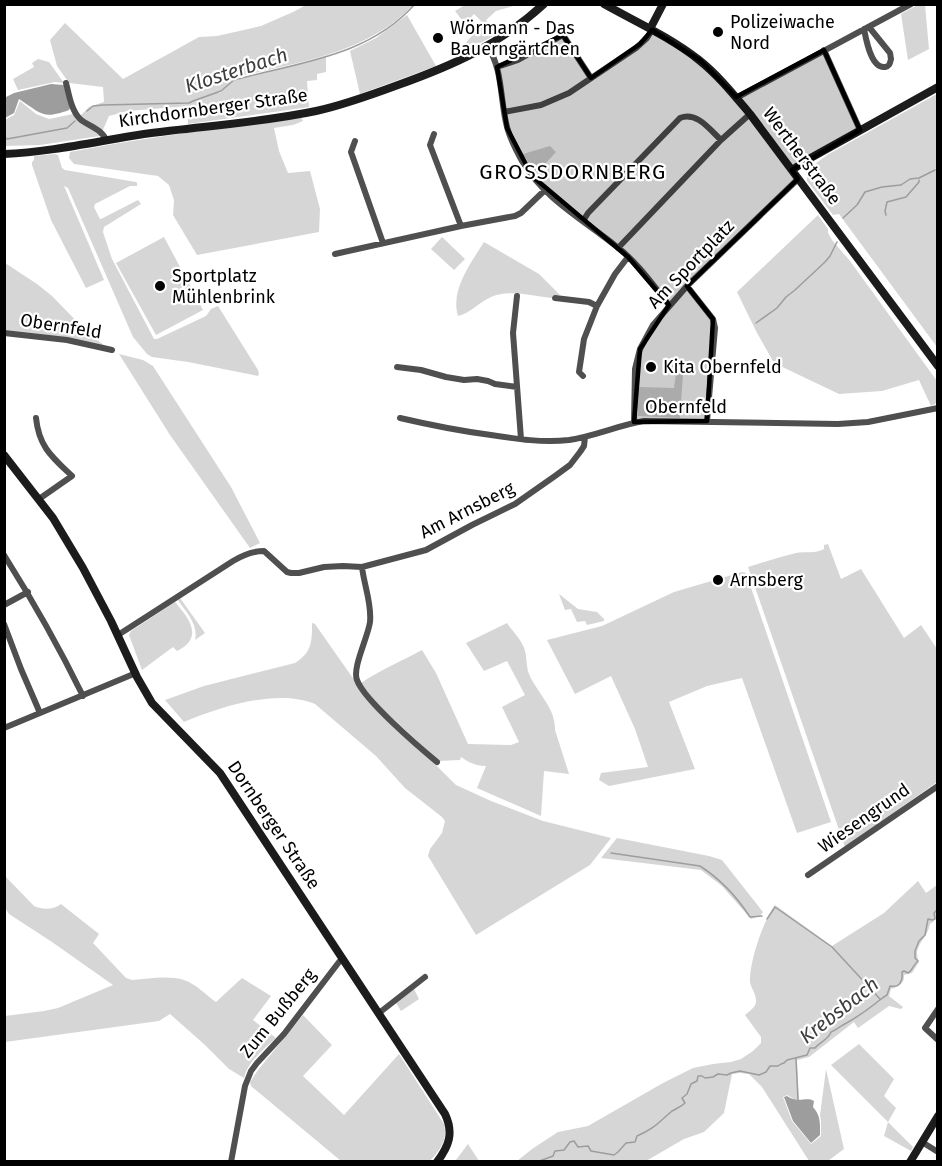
<svg xmlns="http://www.w3.org/2000/svg" width="942" height="1166" viewBox="0 0 942 1166" font-family="'Fira Sans',sans-serif">
  <style>
    .green { fill: #d6d6d6 }
    .water { fill: #9d9d9d }
    .lines { fill: none; stroke-linecap: round; stroke-linejoin: round }
    .stream { stroke: #9d9d9d; stroke-width: 1.5 }
    .street { stroke: #4f4f4f; stroke-width: 6 }
    .secondary { stroke: #1c1c1c; stroke-width: 8 }
    .marked { fill: #000; fill-opacity: 0.2; stroke: #000; stroke-width: 4.5; stroke-linejoin: round }
    .poi-dot { fill: #000; stroke: #fff; stroke-width: 2 }
    .labels { text-anchor: middle; stroke-width: 4.5; stroke-linejoin: round; paint-order: stroke }
    .poi-label { font-size: 18px; fill: #000; stroke: #fff; text-anchor: start }
    .street-label { font-size: 18px; fill: #000; stroke: #fff }
    .water-label { font-size: 20px; font-style: italic; fill: #3e3e3e; stroke: #fff }
    .quarter-label { font-size: 21px; letter-spacing: 1.5px; fill: #000; stroke: #fff }
  </style>
  <rect width="100%" height="100%" fill="#fff"/>
  <!-- green -->
  <path class="green" d="M919 4 925 5 929 49 908 60 901 14Z
    M306 5H413C368 53 299 62 238 77V78C229 81 225 90 217 93H220L233 81 326 57V72L317 74V80L307 81 309 107 188 124V106L128 111 109 116 102 132 80 116 89 107 104 102 103 87 69 83 57 66 50 40 65 23 123 79 199 37 217 36 261 26 293 12Z
    M465 5V4L517 5 496 11 486 20 495 35 468 50 464 45 483 23 474 14 465 24 455 11Z
    M407 15 436 66 360 94 350 51 376 38Z
    M38 59 49 62 64 83 55 82 18 90 13 79 34 67 32 63Z
    M937 94V347L850 229 839 214 833 215 807 181C806 168 817 163 827 155Z
    M20 101 36 114 49 119 73 114 100 134V136L40 145 5 146V120L14 115Z
    M301 117 303 121 293 125 274 128 279 151 288 173 310 171 320 209 319 232 197 255 173 215 174 200 169 185 158 176 74 164 69 158 70 152C147 137 224 128 301 117Z
    M550 146 556 152 536 174 523 154Z
    M55 154 58 155 62 168 65 170 136 182 137 183V186H130L95 204 94 207 100 219H101L138 200 141 204 104 227 103 232 112 259 154 339H157L206 316 211 309 218 306 258 370 259 374 258 376 188 362 152 357 147 354 133 337 68 188 64 186 104 280 86 288 51 220 32 165V162L34 160V156Z
    M818 215 828 229V233L832 240 850 261 937 381V403L931 406 919 380 882 391 839 394 774 363 756 331 737 292Z
    M164 237 203 310 156 335 116 263Z
    M442 237 465 259 454 270 431 249Z
    M484 242 539 274 560 295H553L552 298C533 296 509 289 491 297 479 302 471 313 458 316 450 290 471 263 484 242Z
    M5 263 37 284 52 296 88 333 105 346 5 331Z
    M119 354 143 360 153 366 231 487 260 543 250 548 170 435Z
    M678 358 684 359 680 418 638 416V387L674 388Z
    M828 544 841 579 861 569 904 638 921 625 937 649V782L845 847 748 567C764 562 780 557 796 553 806 551 815 554 824 549V545Z
    M742 572 746 573 831 822 797 833 742 678 707 686 669 702 695 769 609 786 599 780 601 773 648 767 635 729 611 676 575 694 547 640 602 626 674 592Z
    M559 594 578 609 597 612 604 619V621L587 625 585 621 577 622 571 609 565 610Z
    M180 598 205 633 195 640C199 625 186 612 178 600Z
    M175 602C183 612 199 628 189 642 186 646 181 649 177 651L173 647 142 670 129 635 131 631Z
    M312 623 315 624 364 694 456 785 491 801 543 821 611 838 590 865 476 935 428 856 430 849 442 833 445 821 442 817 405 788 376 756 315 704C277 688 220 707 184 722L165 700 204 686 295 663C312 652 312 642 312 623Z
    M507 623C512 631 523 641 525 651 527 658 526 666 529 674 537 693 556 708 555 730L569 774 544 771 541 816 477 788 486 766C476 766 470 763 461 757L460 760 439 761 379 706 361 683C380 670 402 661 422 650L436 673 468 744 511 745 519 742 502 707 525 695 507 661 484 671 466 643Z
    M617 838 709 856 722 860 763 912 760 916 751 919 722 886 701 870 601 858Z
    M5 876 34 906C43 910 53 910 61 904L99 934 93 943 126 978 132 980C148 979 168 975 184 980 196 984 206 995 216 1002L242 978 271 996 253 1020 276 1038C264 1049 248 1061 244 1078L229 1069 205 1045 170 1014 159 1021 5 1042V1016L44 1011 58 1008 113 985 52 942 9 914 5 908Z
    M918 881 926 893 937 885V916L933 922 930 924C928 936 918 943 917 952 917 956 918 959 919 962L912 973 904 975C905 983 898 987 891 989L889 996 903 1007 901 1009 889 1006 858 1028 854 1022 809 1057 797 1060 799 1100 794 1099 787 1095 783 1097 792 1121 811 1144 821 1136V1121L820 1115 826 1069 844 1149 828 1161H809L762 1087 749 1074 740 1073 732 1074 724 1113 704 1132 684 1139 646 1161H517L532 1149 558 1132 588 1126 663 1083 693 1068 713 1064 731 1062 741 1059 753 1051 761 1043V1037L745 1015C749 1011 757 1007 756 1000 756 994 751 988 750 982 749 963 763 921 775 905L832 946 884 913Z
    M414 989 419 999 401 1011 396 1003Z
    M303 1015 332 1045 303 1076 344 1115 399 1054 444 1124C448 1140 440 1150 430 1161H341L251 1086 250 1082 258 1070Z
    M859 1044 894 1079 884 1096 896 1108 888 1122 913 1147 911 1151 884 1136 888 1122 831 1065Z
    M468 1144 479 1161H457L456 1160Z"/>
  <!-- water -->
  <path class="water" d="M51 84 64 85 70 108 69 110C42 120 41 113 19 99L14 113 5 118 4 98 14 93Z
    M787 1096C799 1104 806 1096 814 1101L813 1107C821 1116 820 1124 820 1135L811 1143 793 1121 784 1097Z"/>
  <g class="lines">
    <!-- stream -->
    <path class="stream" d="M87 111 93 106 103 105 189 103 193 101 221 91 234 80 238 79C301 62 369 56 415 4
      M4 136 7 139 67 128 75 121
      M886 215 885 211 887 202 906 197 919 182V180
      M843 218 857 205 865 192 882 187 901 185 910 179 919 178 935 170
      M756 323 777 308 786 297 795 290 825 262 830 256 837 242
      M611 853 700 866C720 879 737 897 750 917L762 916
      M767 919 775 907 832 947 880 999
      M796 1059 798 1100
      M537 1162 553 1156 555 1151 564 1150 570 1142 574 1141 578 1147 588 1146 591 1151 614 1155 618 1152 626 1143 635 1142 637 1136C654 1129 659 1122 672 1111 677 1108 681 1107 685 1103L682 1098 687 1094 691 1084 697 1081 698 1076H702L705 1078 713 1077 718 1074 727 1075 731 1073 740 1071 759 1075 766 1072 770 1066H778L781 1064 784 1063 787 1060 807 1055 810 1048H815C820 1042 828 1040 831 1032 836 1030 839 1027 843 1025 854 1019 866 1011 876 1003 880 1000 883 997 887 995L890 986C900 988 903 981 902 972L904 971 908 973C912 971 914 964 918 961L915 958V951L919 941 925 935 928 919 932 920 935 919 934 913 938 909"/>
    <!-- street -->
    <path class="street" d="M864 29C866 39 871 69 885 67 890 66 890 63 891 59L890 53 869 27
      M488 47C503 70 500 101 507 127 510 139 516 150 522 161 544 199 584 220 617 247 638 263 653 285 669 305
      M824 50 860 130
      M497 67 518 60 563 35 591 78
      M66 83C69 94 71 110 80 119 88 126 102 129 106 140
      M736 98 911 4
      M504 112 541 105 569 93 636 48 647 38 652 30
      M434 134 430 145 461 226
      M355 141 351 152 383 243
      M583 221 588 213 680 118C697 111 710 130 721 140
      M618 248 721 140 750 114
      M335 254 461 226 515 216 521 213 545 190
      M687 286 713 319 715 328 707 421
      M517 296 513 333 521 439
      M555 298 589 302 597 306 615 274 628 257
      M4 333 67 340 112 350
      M397 367 421 370 446 377 464 380 477 379 488 381 495 384 517 387
      M583 376 579 372 584 339 597 306
      M36 418C39 447 52 457 72 476L39 499
      M400 418C430 425 460 431 491 435 517 439 543 443 569 440 595 436 619 425 644 421L838 424 868 422 938 408
      M634 422 635 369 640 349 653 325 687 286 798 179
      M4 555C33 601 59 647 83 696
      M362 567C364 585 372 604 370 622 368 637 352 668 357 680 364 700 419 747 437 762
      M4 605 28 592
      M4 624 21 669 40 713
      M118 635 233 561C243 555 252 551 264 551L287 572 291 573H299L324 567 343 566 362 567 426 550 472 525 515 504 555 476 570 465 580 452 584 446 585 437
      M4 728 136 673
      M808 875 938 786
      M938 1009 925 1028 938 1040
      M379 1013 425 977
      M922 1142 938 1152
      M231 1162 245 1086 251 1071 257 1063 284 1034 339 962 343 959"/>
    <!-- secondary -->
    <path class="secondary" d="M604 4C636 22 670 37 699 60 719 76 734 95 750 114L938 366
      M650 29 663 4
      M4 154C52 152 98 141 144 134 201 126 259 123 316 111 344 105 371 95 398 85 454 65 499 45 544 4
      M792 170 807 160 938 87
      M4 455 53 518 83 568 111 621 137 677 152 703 220 773 445 1114C454 1133 449 1146 437 1162
      M910 1162 938 1116"/>
  </g>
  <!-- marked area -->
  <path class="marked" d="M652 30 701 61 736 97 824 50 860 130 792 170 798 179 687 286 713 319 707 421 634 422 640 349 669 305 628 257 532 176 507 128 497 67 563 35 591 78 640 44Z"/>
  <!-- markers -->
  <g class="poi-dot">
    <circle cx="718" cy="32" r="6"/>
    <circle cx="438" cy="38" r="6"/>
    <circle cx="160" cy="286" r="6"/>
    <circle cx="651" cy="367" r="6"/>
    <circle cx="718" cy="580" r="6"/>
  </g>
  <g class="labels">
    <!-- poi labels -->
    <g class="poi-label">
      <text x="730" y="28">Polizeiwache<tspan x="730" dy="21">Nord</tspan></text>
      <text x="450" y="34">Wörmann - Das<tspan x="450" dy="21">Bauerngärtchen</tspan></text>
      <text x="172" y="282">Sportplatz<tspan x="172" dy="21">Mühlenbrink</tspan></text>
      <text x="663" y="373">Kita Obernfeld</text>
      <text x="730" y="586">Arnsberg</text>
    </g>
    <!-- street labels -->
    <g class="street-label">
      <text transform="translate(213 108) rotate(-8)" y="6">Kirchdornberger Straße</text>
      <text transform="translate(802 156) rotate(53)" y="6">Wertherstraße</text>
      <text transform="translate(691 264) rotate(-46)" y="6">Am Sportplatz</text>
      <text transform="translate(61 326) rotate(9)" y="6">Obernfeld</text>
      <text x="686" y="413">Obernfeld</text>
      <text transform="translate(467 510) rotate(-27)" y="6">Am Arnsberg</text>
      <text transform="translate(864 818) rotate(-35)" y="6">Wiesengrund</text>
      <text transform="translate(274 825) rotate(56)" y="6">Dornberger Straße</text>
      <text transform="translate(278 1013) rotate(-51)" y="6">Zum Bußberg</text>
    </g>
    <!-- water labels -->
    <g class="water-label">
      <text transform="translate(236 70) rotate(-18)" y="7">Klosterbach</text>
      <text transform="translate(839 1010) rotate(-38)" y="7">Krebsbach</text>
    </g>
    <!-- quarter labels -->
    <g class="quarter-label">
      <text x="573" y="179">GROSSDORNBERG</text>
    </g>
  </g>
  <!-- border -->
  <rect width="942" height="1166" fill="none" stroke="#000000" stroke-width="12"/>
</svg>
